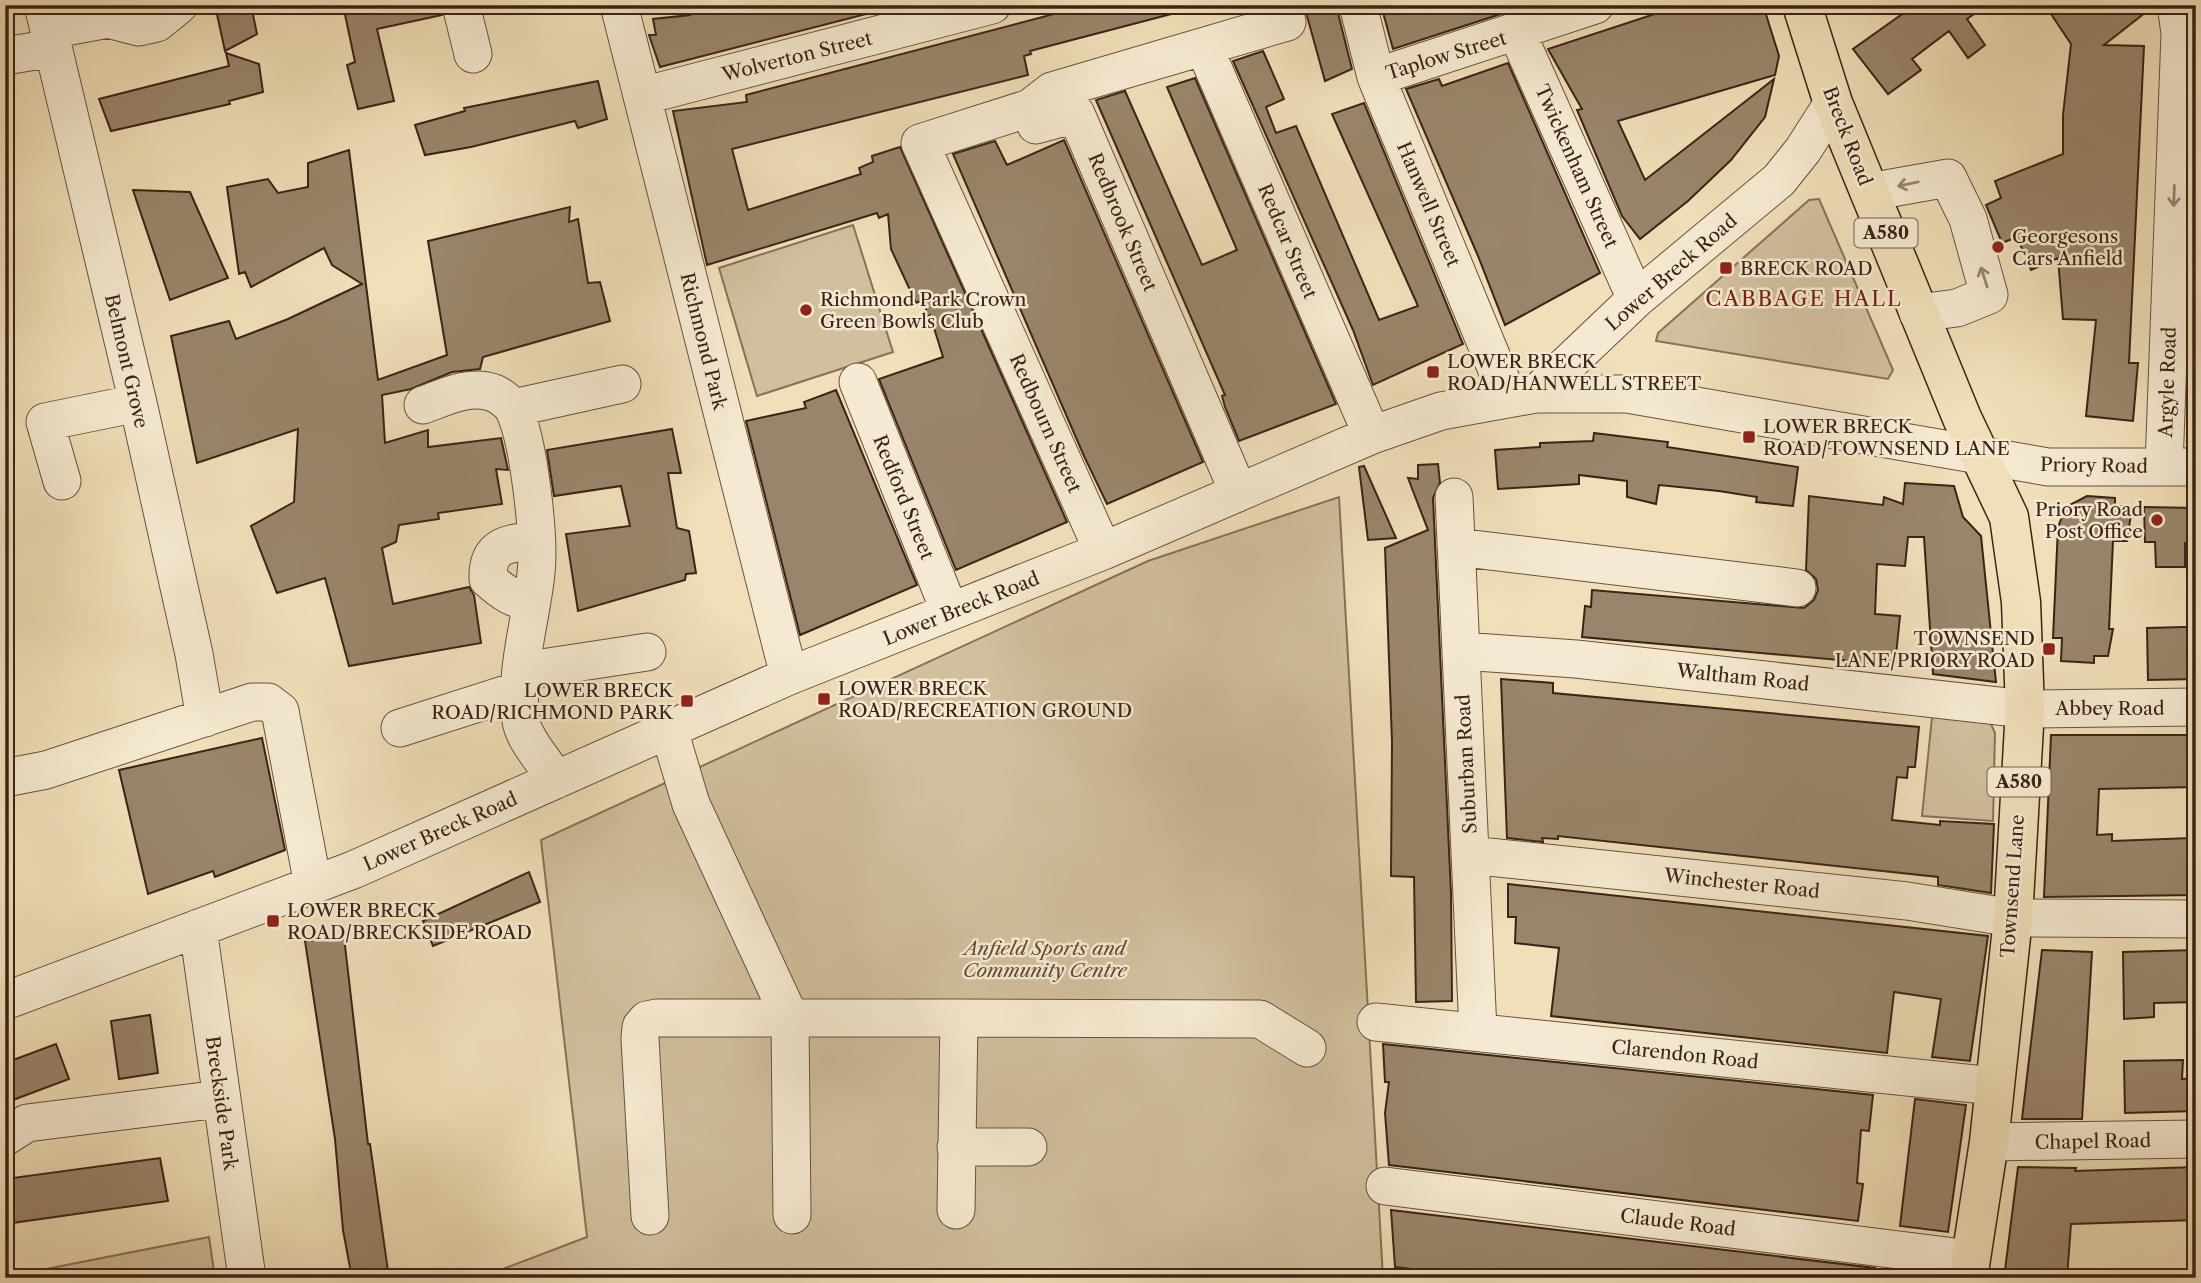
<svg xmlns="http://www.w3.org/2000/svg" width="2201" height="1283" viewBox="0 0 2201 1283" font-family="'Libre Caslon Text',serif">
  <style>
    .green { fill: #d1bf9d; stroke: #86715a; stroke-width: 2 }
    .building { fill: #99856b; stroke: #3a2318; stroke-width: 2 }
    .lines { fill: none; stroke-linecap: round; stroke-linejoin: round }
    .minor-casing { stroke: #685240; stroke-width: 39 }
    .major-casing { stroke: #3a2318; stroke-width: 41 }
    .minor { stroke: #f5ead1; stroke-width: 37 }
    .major { stroke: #f0dfb8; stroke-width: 38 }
    .oneway { stroke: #988674 }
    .poi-dot { fill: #8f2418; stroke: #f5ead1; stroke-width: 2.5 }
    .labels { text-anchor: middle; stroke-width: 5; stroke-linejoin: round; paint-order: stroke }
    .shield { fill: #f5ead1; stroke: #725f50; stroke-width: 2 }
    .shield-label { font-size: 18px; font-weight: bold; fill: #3a2318 }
    .street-label { font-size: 19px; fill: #3a2318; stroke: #f5ead1 }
    .poi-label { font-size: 19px; fill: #3a2318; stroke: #f5ead1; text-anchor: start }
    .park-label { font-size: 19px; font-style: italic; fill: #604a39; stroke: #f5ead1 }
    .neighbourhood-label { font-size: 21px; letter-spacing: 2px; fill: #7a1f14; stroke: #f5ead1 }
  </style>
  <rect width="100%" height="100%" fill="#f0dfb8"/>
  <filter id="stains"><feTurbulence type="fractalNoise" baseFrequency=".00286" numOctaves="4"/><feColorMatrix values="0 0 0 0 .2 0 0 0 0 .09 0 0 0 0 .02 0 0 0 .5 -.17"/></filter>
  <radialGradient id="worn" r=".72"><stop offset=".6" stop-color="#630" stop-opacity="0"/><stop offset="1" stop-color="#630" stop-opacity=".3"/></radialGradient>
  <!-- green -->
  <path class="green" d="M1819 199 1893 370 1888 379 1656 341 1658 333 1809 200Z
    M853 225 893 352 757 396 719 268Z
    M1339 497 1383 1278H479L587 1237 541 840 1148 561Z
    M1932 717 1990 722 1995 733 1993 821 1922 816Z
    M209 1237 215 1278H5V1277Z"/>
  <!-- building -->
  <path class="building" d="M215 5H251L257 34 225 51Z
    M343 5H441L442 15 377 29 394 101 358 109 347 65 355 62Z
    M704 5H869L870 13 660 67 649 35H656L653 19 690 15 689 9Z
    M1088 5H1178L1179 12 1030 51 1031 54 1024 56 1028 75 732 149 748 210 861 174 859 168 873 162 872 156 900 147 1067 522 956 570 879 379 943 357 930 315 927 317 925 299 916 303 891 249 888 214 879 218 877 213 707 265 673 111 747 102 746 95Z
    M1304 5H1336L1352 69 1325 81Z
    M1381 5H1509L1510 11 1393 49Z
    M1682 5H1763L1779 56 1775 75 1618 121 1645 180 1774 79 1765 117 1731 160 1688 201 1640 239 1622 216 1577 110 1582 109 1548 49Z
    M1915 5H1987L1967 19 1985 45 1968 58 1949 31 1912 59 1921 70 1888 94 1853 49Z
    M2045 5H2155L2104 45 2144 46 2129 363H2138L2133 421 2086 416 2096 320 2063 319 2058 258 2031 270 2017 237 2002 243 1986 205 2001 198 1995 181 2063 154V115L2071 44Z
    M1263 51 1284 99 1266 107 1276 133 1296 126 1379 320 1418 306 1332 114 1364 103 1463 344 1373 385 1353 330 1233 61Z
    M226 53 259 64 263 92 229 101 230 104 111 131 99 99 229 66Z
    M1508 63 1600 273 1505 325 1478 256 1406 89 1439 79 1442 86Z
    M1195 78 1336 404 1239 441 1225 407 1222 396 1225 395 1096 100 1125 91 1202 265 1237 250 1167 87Z
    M598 81 607 119 578 128 575 121 471 147 425 155 415 125 465 111 464 108Z
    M1064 140 1203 462 1107 504 1084 456 953 154 995 141 1007 165Z
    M349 150 378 380 447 355 428 241 570 207 569 222 578 219 588 283 600 282 610 321 483 357 480 369 452 372 411 389 382 395 385 443 428 430V447L501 438 508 470 496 469 502 504 438 513 439 519 399 525 396 542 382 548 393 604 469 587 474 595 481 643 349 666 325 578 277 593 251 526 294 502 298 429 197 463 171 336 229 321 236 339 288 319 362 284 332 265 324 248 251 287 245 272 239 274 227 187 268 179 278 193 308 187V163Z
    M133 190 190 192 228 278 170 300Z
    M836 390 917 585 800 635 746 421 806 408 804 402Z
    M672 429 681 473H668L677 528 689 531 696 573 686 574 685 580 578 611 566 534 630 526 621 486 554 496 547 450Z
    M1594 433 1668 442 1667 447 1798 467 1793 506 1756 502 1757 497 1719 491 1659 485 1656 504 1627 497V481L1579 475V484L1498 489 1495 450 1540 447V443L1593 441Z
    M1438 464 1440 483 1433 498 1451 894 1452 1001 1416 1002 1414 877 1391 876 1392 742 1385 548 1428 530 1408 478 1418 479V465Z
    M1364 466 1396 538 1368 540 1359 467Z
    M1905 483 1954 486 1963 517 1981 536 1996 682 1933 674 1924 537H1908L1905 566 1877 564 1875 614 1900 616 1895 665 1582 637 1585 606 1591 607 1592 590 1804 608 1814 600 1818 590 1816 579 1806 570 1809 496 1883 505 1884 497 1903 504Z
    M2087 496 2115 498V506L2132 507 2127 541H2113L2109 629H2113L2108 656H2094V663L2061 661 2062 638H2053L2058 527 2066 507Z
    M2144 507 2196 508V543H2185V567H2156L2155 542H2145Z
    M2184 627H2196V679L2148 680 2147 628Z
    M1501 679 1553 683V693L1919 727 1915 767H1908L1907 778 1897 777 1892 820 1940 825V821L1994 824 1991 893 1938 885V877L1558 836V839L1542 838 1543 842 1507 838Z
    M2051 735H2196V787L2099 789 2097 835 2112 834V841L2191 838V862H2196V895L2044 897Z
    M262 738 285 850 215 877 213 871 148 894 119 770Z
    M529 872 540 902 433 946 423 921Z
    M1508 884 1988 936 1970 1061 1932 1057 1941 999 1894 992 1887 1053 1551 1016 1559 948 1515 943 1516 917H1508Z
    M344 937 368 1144H370L389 1278H352L343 1230 335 1139 305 941Z
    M2042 950 2092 952 2082 1119H2022Z
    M2196 950V1002L2154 1003V1017L2124 1019 2123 952Z
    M150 1015 158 1073 119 1079 111 1021Z
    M56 1044 69 1079 5 1103V1063Z
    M1383 1044 1873 1095 1869 1131 1861 1130 1857 1183 1863 1184 1858 1221 1389 1165 1385 1113 1389 1082H1385Z
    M2183 1060 2182 1079 2196 1078V1111L2125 1113 2124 1061Z
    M1915 1099 1966 1105 1948 1232 1900 1226Z
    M160 1158 168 1201 5 1224V1179Z
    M2018 1167 2076 1168 2075 1171 2196 1167V1220L2071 1224 2067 1278H2004Z
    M1391 1210 1875 1268 1874 1278H1490L1395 1267Z"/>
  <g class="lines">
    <!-- minor casing -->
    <g class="minor-casing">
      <path id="minor" d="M43 5 138 403 194 654 205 718
        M461 5 473 54
        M619 5 789 676
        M1358 5 1376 77 1509 399
        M49 30 108 19 139 27 157 23 179 5
        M1517 33 1636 299
        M1204 47 1372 435
        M5 56 53 48
        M1376 77 1595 5
        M642 96 992 5
        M1030 108 1052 91 1287 22
        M1869 192 1948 178 1968 219 1989 295 1957 308 1918 313
        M858 382 950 612
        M1536 394 1636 299 1779 180 1803 150 1833 103
        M423 405C445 397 470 384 494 393 501 396 511 404 514 410 529 442 540 538 536 573 531 621 514 672 521 721 524 740 546 763 556 780
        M513 408 622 384
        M2164 466 2180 33 2176 5
        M62 481 45 422 138 403
        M1454 497 1478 1031
        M1456 547 1797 588
        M1103 551 920 143 1030 108 1036 125 1076 114 1238 491
        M531 603C513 599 502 592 488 579 487 546 506 543 534 541
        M1461 651 1576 659 2025 709 2196 707
        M522 671 647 652
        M400 728 519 690
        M669 730 691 804 790 1018 792 1215
        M5 778 46 770 252 702H268L280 711 313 885
        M1470 855 1907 901 2013 918 2196 919
        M198 928 247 1278
        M5 1001 353 870 789 676 1103 551 1372 435 1441 411 1536 394H1627L2048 467H2196
        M959 1018 1260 1019 1307 1048
        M1376 1022 1994 1086
        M5 1137 27 1123 220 1099
        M1989 1142 2196 1139
        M956 1147H1028
        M1385 1186 1971 1259
        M650 1216 640 1039 641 1027 647 1020 657 1018H959L956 1210"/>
    </g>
    <!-- major casing -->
    <g class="major-casing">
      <path id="major" d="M1802 5 1833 103 1962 418 2009 517 2021 602 2025 709 2013 918 1989 1142 1968 1278"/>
    </g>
    <!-- minor -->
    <use href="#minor" class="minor"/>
    <!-- major -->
    <use href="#major" class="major"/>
  </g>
  <!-- one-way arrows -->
  <defs><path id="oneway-shaft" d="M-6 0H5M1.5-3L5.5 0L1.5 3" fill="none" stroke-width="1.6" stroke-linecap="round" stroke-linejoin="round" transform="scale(1.75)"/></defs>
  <g class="oneway">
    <use href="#oneway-shaft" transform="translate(1908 184) rotate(168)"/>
    <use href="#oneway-shaft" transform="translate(2174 196) rotate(92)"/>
    <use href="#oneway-shaft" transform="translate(1984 277) rotate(-108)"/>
  </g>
  <!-- markers -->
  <g class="poi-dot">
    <circle cx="1998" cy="247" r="7"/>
    <rect x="1719" y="261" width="14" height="14" rx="3.5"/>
    <circle cx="806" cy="310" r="7"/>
    <rect x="1426" y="365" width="14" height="14" rx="3.5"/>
    <rect x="1742" y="430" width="14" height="14" rx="3.5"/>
    <circle cx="2157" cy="520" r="7"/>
    <rect x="2042" y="642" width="14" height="14" rx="3.5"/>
    <rect x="817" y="692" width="14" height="14" rx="3.5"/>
    <rect x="680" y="694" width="14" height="14" rx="3.5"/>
    <rect x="266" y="914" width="14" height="14" rx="3.5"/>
  </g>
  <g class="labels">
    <!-- shield labels -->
    <g class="shield">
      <rect x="1854.5" y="218.5" width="63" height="29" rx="5"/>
      <rect x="1987.5" y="767.5" width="63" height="29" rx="5"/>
    </g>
    <g class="shield-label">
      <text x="1886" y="239">A580</text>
      <text x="2019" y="788">A580</text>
    </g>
    <!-- street labels -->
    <g class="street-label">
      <text transform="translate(1446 55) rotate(-17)" y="7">Taplow Street</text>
      <text transform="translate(797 56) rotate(-14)" y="7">Wolverton Street</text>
      <text transform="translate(1848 136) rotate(69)" y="7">Breck Road</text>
      <text transform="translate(1577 166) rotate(66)" y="7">Twickenham Street</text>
      <text transform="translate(1429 204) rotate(67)" y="7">Hanwell Street</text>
      <text transform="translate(1123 222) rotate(67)" y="7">Redbrook Street</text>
      <text transform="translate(1288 241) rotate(67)" y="7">Redcar Street</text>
      <text transform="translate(1671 272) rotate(-41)" y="7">Lower Breck Road</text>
      <text transform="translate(704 341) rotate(76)" y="7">Richmond Park</text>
      <text transform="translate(127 361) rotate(77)" y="7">Belmont Grove</text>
      <text transform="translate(2167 382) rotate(-88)" y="7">Argyle Road</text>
      <text transform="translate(1046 423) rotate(66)" y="7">Redbourn Street</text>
      <text transform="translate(2094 465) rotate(1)" y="7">Priory Road</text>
      <text transform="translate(904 497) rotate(68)" y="7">Redford Street</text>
      <text transform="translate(961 608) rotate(-22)" y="7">Lower Breck Road</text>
      <text transform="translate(1743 677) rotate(6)" y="7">Waltham Road</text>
      <text x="2110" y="715">Abbey Road</text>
      <text transform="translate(1466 764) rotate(-93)" y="7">Suburban Road</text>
      <text transform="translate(440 831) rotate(-24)" y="7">Lower Breck Road</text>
      <text transform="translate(1742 883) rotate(6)" y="7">Winchester Road</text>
      <text transform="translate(2012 886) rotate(-86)" y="7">Townsend Lane</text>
      <text transform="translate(1685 1054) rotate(6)" y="7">Clarendon Road</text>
      <text transform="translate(222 1103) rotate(82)" y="7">Breckside Park</text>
      <text transform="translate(2093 1141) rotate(-1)" y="7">Chapel Road</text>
      <text transform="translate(1678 1222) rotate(7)" y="7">Claude Road</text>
    </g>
    <!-- poi labels -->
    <g class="poi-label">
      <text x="2012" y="243">Georgesons<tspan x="2012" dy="22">Cars Anfield</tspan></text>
      <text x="1740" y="275">BRECK ROAD</text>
      <text x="820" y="306">Richmond Park Crown<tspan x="820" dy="22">Green Bowls Club</tspan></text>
      <text x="1447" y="368">LOWER BRECK<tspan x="1447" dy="22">ROAD/HANWELL STREET</tspan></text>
      <text x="1763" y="433">LOWER BRECK<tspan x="1763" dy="22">ROAD/TOWNSEND LANE</tspan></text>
      <text x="2143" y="516" text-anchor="end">Priory Road<tspan x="2143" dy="22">Post Office</tspan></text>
      <text x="2035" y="645" text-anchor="end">TOWNSEND<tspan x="2035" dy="22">LANE/PRIORY ROAD</tspan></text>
      <text x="838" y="695">LOWER BRECK<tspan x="838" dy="22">ROAD/RECREATION GROUND</tspan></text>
      <text x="673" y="697" text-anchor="end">LOWER BRECK<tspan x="673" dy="22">ROAD/RICHMOND PARK</tspan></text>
      <text x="287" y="917">LOWER BRECK<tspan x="287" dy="22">ROAD/BRECKSIDE ROAD</tspan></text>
    </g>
    <!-- park labels -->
    <g class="park-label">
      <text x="1045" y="955">Anfield Sports and<tspan x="1045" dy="22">Community Centre</tspan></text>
    </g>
    <!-- neighbourhood labels -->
    <g class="neighbourhood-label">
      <text x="1804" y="306">CABBAGE HALL</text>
    </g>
  </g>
  <!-- margin -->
  <rect width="2201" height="1283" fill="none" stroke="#f0dfb8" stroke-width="28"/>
  <rect x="7" y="7" width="2187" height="1269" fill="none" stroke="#3a2318" stroke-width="3.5"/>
  <rect x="14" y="14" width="2173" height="1255" fill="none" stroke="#3a2318" stroke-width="2"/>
  <rect width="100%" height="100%" filter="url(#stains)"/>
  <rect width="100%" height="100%" fill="url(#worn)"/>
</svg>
